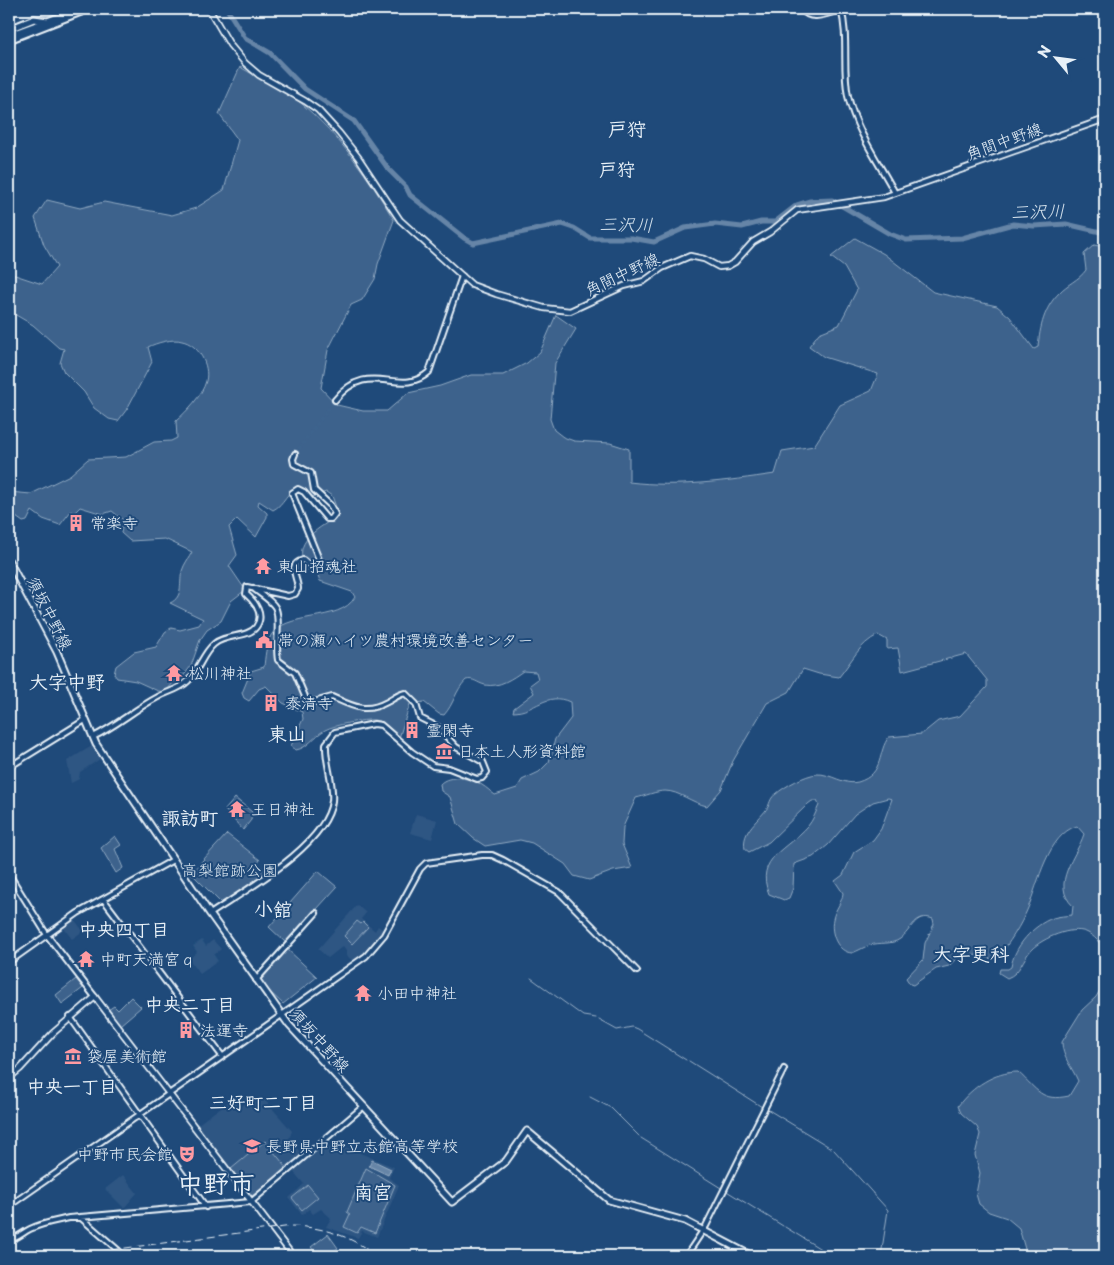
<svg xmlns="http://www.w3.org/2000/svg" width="1114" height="1265" viewBox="0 0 1114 1265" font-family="'Playpen Sans','Klee One',sans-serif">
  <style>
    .built { fill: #2e5683 }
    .green { fill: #3c628c; stroke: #92aac2 }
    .water { fill: #6685a7; stroke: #9ab0c7 }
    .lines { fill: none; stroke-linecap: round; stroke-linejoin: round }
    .stream { stroke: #9ab0c7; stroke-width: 1 }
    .river { stroke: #6685a7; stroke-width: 5 }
    .tertiary-tunnel { stroke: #3d638d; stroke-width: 4; stroke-dasharray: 4 2; stroke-linecap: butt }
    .tertiary-casing { stroke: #e8f1f8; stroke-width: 8 }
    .secondary-casing { stroke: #e8f1f8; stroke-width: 8 }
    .primary-casing { stroke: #e8f1f8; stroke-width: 9 }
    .trunk-casing { stroke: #e8f1f8; stroke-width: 9 }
    .tertiary { stroke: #1f4a7a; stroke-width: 4 }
    .secondary { stroke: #1f4a7a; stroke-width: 4.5 }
    .primary { stroke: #1f4a7a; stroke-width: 5 }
    .trunk { stroke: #1f4a7a; stroke-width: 5 }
    .rail { stroke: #e8f1f8; stroke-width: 1; stroke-dasharray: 8 4; stroke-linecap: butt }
    .labels { text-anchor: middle; stroke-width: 4; stroke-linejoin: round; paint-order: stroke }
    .street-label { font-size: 16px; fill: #e8f1f8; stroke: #1f4a7a }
    .poi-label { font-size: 16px; fill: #e8f1f8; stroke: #1f4a7a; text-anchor: start }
    .park-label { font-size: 16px; fill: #d7e3ed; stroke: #1f4a7a }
    .neighbourhood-label { font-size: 18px; font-weight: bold; fill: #e8f1f8; stroke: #1f4a7a }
    .water-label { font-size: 18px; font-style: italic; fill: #d4e1ec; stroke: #1f4a7a }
    .quarter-label { font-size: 19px; font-weight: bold; fill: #e8f1f8; stroke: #1f4a7a }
    .town-label { font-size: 26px; font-weight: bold; fill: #e8f1f8; stroke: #1f4a7a }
  </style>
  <rect width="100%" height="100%" fill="#1f4a7a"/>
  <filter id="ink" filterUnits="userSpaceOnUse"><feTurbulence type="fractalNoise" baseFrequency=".02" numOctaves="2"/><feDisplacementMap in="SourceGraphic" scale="10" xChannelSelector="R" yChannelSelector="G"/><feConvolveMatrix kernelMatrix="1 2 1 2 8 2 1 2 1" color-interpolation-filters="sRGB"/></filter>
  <g filter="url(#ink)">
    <!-- built -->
    <path class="built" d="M92 746 100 759 80 772 79 779 71 783 67 761Z
      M416 814 437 820 432 839 410 833Z
      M357 905 366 913 361 919 375 931 378 926 386 932 376 946 355 963 347 956 346 950 343 946 328 958 318 949Z
      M74 919 83 931 72 939 63 927Z
      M202 940 206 946 213 940 221 949 214 955 218 961 200 974 189 959 197 952 193 946Z
      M232 1099 238 1106 264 1099 292 1131 289 1139 304 1157 319 1145 326 1147 343 1146 394 1167 389 1178 399 1185 377 1237 362 1231 358 1238 326 1227 331 1218 321 1209 313 1214 309 1209 302 1215 289 1198 304 1184 291 1169 251 1202 194 1127Z
      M123 1175 137 1193 124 1208 105 1189Z"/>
    <!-- green -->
    <path class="green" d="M240 67C260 79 284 90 302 104 340 136 369 178 394 220L378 264 375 279 362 300 351 305 328 350 321 388 337 405 363 411H387L408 393 440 386 471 375H503L527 363 540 352 556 315 576 329 555 363 550 419 554 430 563 437 574 441 610 443 629 449V482C678 488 726 481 775 474L782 451 814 446 840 405 871 391 878 374 824 357 809 346 819 333 839 325 857 290 844 267 831 257 855 238 884 254 933 292 997 306 1010 317 1034 349 1038 347C1040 327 1044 308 1059 293 1067 284 1079 280 1086 270L1084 254 1094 245 1105 247V951C1100 943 1095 936 1086 932 1071 926 1043 938 1032 949 1022 959 1021 973 1007 978L999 973 1000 969H1008L1011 967C1014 947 1033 925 1053 918 1059 916 1066 916 1072 915L1073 906C1050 884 1077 856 1084 834L1077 826C1048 834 1038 884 1028 908 1021 925 1009 944 997 958L991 959 979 955 963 956 956 959 949 966 936 969 913 985 910 984 906 978 923 960 925 943 934 924 933 919C915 912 912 930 900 939 892 945 880 942 870 945 864 947 858 951 852 953 837 952 830 933 833 919 835 909 842 903 843 893L835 881 843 875 854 852 873 840 881 829 892 799 888 798 873 802 855 814 828 845 813 857 794 864 793 888 789 898 784 900 769 894C754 858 788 849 808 826 813 820 816 812 819 805L817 801H812L808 804 769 842 749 852 745 849C741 830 760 820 768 807 770 802 771 797 776 794 785 786 805 775 817 774 830 773 845 786 858 782 885 774 877 751 889 737L922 734 938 721 960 716 987 687V680L966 654 902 671 898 648 887 649V640L878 635C859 644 852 661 839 677L819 674 803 669 789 692 767 703 733 761 721 790 707 806C692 803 679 791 665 791 656 791 645 796 636 798L623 827 622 844 632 868 613 871 589 880 574 876 565 864 532 843 520 840 485 846 473 838 458 824 450 797 441 791 440 784C449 774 472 778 482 785 487 788 491 792 495 795L517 788 522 780 539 772 549 762 555 739 571 718 570 702C546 691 535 712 513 712L514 708 534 693 530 685 538 679 536 672 523 671C513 678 499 688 485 685 477 683 474 678 466 680 455 691 454 704 444 715L439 714 424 702 410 704 399 738C394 731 384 721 374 720 364 719 334 725 325 730 314 736 308 748 296 750L291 746 303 719 302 712 283 703 266 686 259 689 249 701 244 698 242 693 251 671 264 667C265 657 266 646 270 637 284 610 340 624 355 597L352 592 320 581 314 564 302 557C298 537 325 525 339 515L332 496 326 492 312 497 299 487C287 490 284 505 273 510L259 501 258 505 267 513V517L256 537 237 519 229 527 237 555 229 566 244 588V591L231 601 221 621 207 630 200 640 191 666 182 678 176 680 165 692 158 691 136 681 117 678 114 674 116 666 134 652 156 647 165 632 171 628 180 630 199 625 203 619 170 603C184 597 179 582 182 571 184 564 189 558 192 552L165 539 130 541 121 533 123 520 112 511 103 514 80 507 74 513 71 511 60 525 43 519 32 511 27 521 23 522 9 512V492L31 494 70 475 88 459 126 457 154 442 171 441 177 438 176 421C187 411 202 396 206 381 210 365 198 344 182 341 173 338 156 343 148 347L152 362 127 409 118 421 109 419 94 408 84 392 64 372 60 363 64 349 59 348 33 325 9 311V273L42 284 57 267 44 245 35 218 47 200 80 208 104 202 172 215 196 208 224 190 238 140 219 114Z
      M235 798 252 812 251 820 243 830 225 810Z
      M227 834 260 860 257 864 269 874 223 905 191 873Z
      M115 836 121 845 115 849 123 868 116 873 101 848Z
      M318 871 337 887 286 943 269 927Z
      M357 921 361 924 363 922 368 927 352 944 344 936Z
      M286 948 317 977 283 1004 257 980Z
      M76 979 83 988 62 1004 56 995Z
      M1105 982V1256H1027L1019 1228 1007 1218 989 1212 979 1204 976 1194 980 1173 975 1155 980 1134 977 1127 961 1113 958 1106C972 1087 994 1072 1018 1072 1038 1090 1041 1102 1069 1096L1078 1081C1072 1067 1062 1057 1062 1042L1082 1010 1096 997Z
      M131 997 141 1007 120 1025 108 1010 114 1006 118 1010Z
      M265 1141 287 1168 252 1196 231 1169Z
      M366 1168 395 1185 375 1233 361 1227 357 1233 344 1227 350 1214 347 1212Z
      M308 1185 318 1197 302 1210 292 1198Z
      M328 1234 338 1248 326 1256H318L311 1247Z"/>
    <!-- water -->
    <path class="water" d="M372 1160 391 1169 388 1175 369 1166Z"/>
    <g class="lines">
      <!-- stream -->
      <path class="stream" d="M531 978 583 1016 596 1018
        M599 1020 617 1030 632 1027 637 1029 686 1060
        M689 1061 762 1107
        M590 1097 611 1108 639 1136
        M767 1109 831 1148
        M641 1138 721 1188
        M834 1150 888 1210 881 1256
        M725 1190 783 1226
        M785 1227 832 1256"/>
      <!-- river -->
      <path class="river" d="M227 9 245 38 270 53 305 89 354 121 389 170 406 187 410 195 464 238 473 243 562 224 574 228 590 238H631L654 242 685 228 715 224 742 227 761 222H775L797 205 810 201 832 200 890 234 906 240 962 238 1013 224 1034 226 1066 224 1105 233"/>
      <!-- tertiary-tunnel -->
      <path class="tertiary-tunnel" d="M295 454 335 400"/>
      <!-- tertiary casing -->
      <g class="tertiary-casing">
        <path id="tertiary" d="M841 9C849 38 842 67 848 96 856 131 879 163 895 193
          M335 400C369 357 399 399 429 372L462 276
          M93 737C116 726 135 709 158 697 168 691 179 690 188 681 199 670 203 653 214 644 225 634 248 638 256 627 265 615 255 602 246 594L247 587 288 596 295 594 298 589C298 577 286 565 303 560L314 570 319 567 320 562 292 493 298 489 304 492 327 519H331L335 514 330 505 314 490 311 473 294 464 293 459 295 454
          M9 767 85 720
          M9 874 47 935 95 997
          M104 900 222 1056
          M210 914C244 891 327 845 332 801 334 782 325 763 326 744L335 732 374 724 381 725 412 752 433 766 449 768 477 779 482 778 487 772 483 762 456 747 438 727 420 718 416 704 405 693C397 695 393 699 387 702 365 714 352 706 332 697L314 702 306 699 295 673 278 660C275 646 281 617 275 607 270 599 260 594 253 588
          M9 962 78 913 173 860
          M256 980 316 913
          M70 1017 206 1207
          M9 1206 366 956 384 935 420 869 426 863 482 855H492L503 860 559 892 637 971
          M80 1217 119 1251 120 1256
          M9 1240C18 1238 22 1233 30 1229 42 1223 56 1221 69 1218L251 1202 364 1106
          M686 1256 706 1226 784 1069"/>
      </g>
      <!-- secondary casing -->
      <g class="secondary-casing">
        <path id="secondary" d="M209 9 230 45 245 63 259 75 305 101 318 110 339 133 358 157 400 220 462 276 472 285 496 294 544 308 570 311 624 286 644 281 662 268 690 256 704 259 719 267 728 266 735 262 753 242 770 232 797 210 884 197 1105 119
          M9 1078 20 1069 53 1033 95 997 293 1256"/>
      </g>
      <!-- primary casing -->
      <g class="primary-casing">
        <path id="primary" d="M9 561 57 652 96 744 210 914 289 1025 452 1202 506 1161 527 1131 609 1200 685 1221 752 1256"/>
      </g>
      <!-- trunk casing -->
      <g class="trunk-casing">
        <path id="trunk" d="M802 9C811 22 829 12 842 9
          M9 29 34 19 48 21
          M9 35 69 13
          M9 40 89 9"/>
      </g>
      <!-- tertiary -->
      <use href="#tertiary" class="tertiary"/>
      <!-- secondary -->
      <use href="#secondary" class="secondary"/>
      <!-- primary -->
      <use href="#primary" class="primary"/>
      <!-- trunk -->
      <use href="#trunk" class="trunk"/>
      <!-- rail -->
      <path class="rail" d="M65 1256 292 1226C323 1227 352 1236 376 1256"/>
    </g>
  </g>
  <!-- icons -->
  <defs>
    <g id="building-bare" transform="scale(1.35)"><path d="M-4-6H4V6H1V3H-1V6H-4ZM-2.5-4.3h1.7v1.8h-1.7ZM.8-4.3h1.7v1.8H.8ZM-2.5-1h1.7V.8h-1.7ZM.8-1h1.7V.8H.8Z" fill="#ff9aa2" stroke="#1f4a7a" stroke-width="2.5" paint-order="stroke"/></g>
    <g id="temple-bare" transform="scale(1.35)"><path d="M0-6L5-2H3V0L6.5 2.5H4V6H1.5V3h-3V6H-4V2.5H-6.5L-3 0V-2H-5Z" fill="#ff9aa2" stroke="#1f4a7a" stroke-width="2.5" paint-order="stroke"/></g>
    <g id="civic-bare" transform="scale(1.35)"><path d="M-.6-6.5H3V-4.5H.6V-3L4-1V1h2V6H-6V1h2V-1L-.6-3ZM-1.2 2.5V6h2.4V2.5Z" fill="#ff9aa2" stroke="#1f4a7a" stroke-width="2.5" paint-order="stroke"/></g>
    <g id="museum-bare" transform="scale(1.35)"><path d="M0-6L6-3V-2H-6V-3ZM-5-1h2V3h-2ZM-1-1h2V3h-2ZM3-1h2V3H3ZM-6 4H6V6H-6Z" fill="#ff9aa2" stroke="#1f4a7a" stroke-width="2.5" paint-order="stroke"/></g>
    <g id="school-bare" transform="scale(1.35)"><path d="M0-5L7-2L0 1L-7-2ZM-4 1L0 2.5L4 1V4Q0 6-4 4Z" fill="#ff9aa2" stroke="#1f4a7a" stroke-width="2.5" paint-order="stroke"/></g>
    <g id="theatre-bare" transform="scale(1.35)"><path d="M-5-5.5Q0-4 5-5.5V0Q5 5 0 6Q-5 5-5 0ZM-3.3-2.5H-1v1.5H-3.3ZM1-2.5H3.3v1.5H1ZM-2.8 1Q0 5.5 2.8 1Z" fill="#ff9aa2" stroke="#1f4a7a" stroke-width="2.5" paint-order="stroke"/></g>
  </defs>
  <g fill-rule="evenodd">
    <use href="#building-bare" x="76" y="523"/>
    <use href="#temple-bare" x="263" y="566"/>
    <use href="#civic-bare" x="264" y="640"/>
    <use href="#temple-bare" x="174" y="673"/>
    <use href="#building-bare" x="271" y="703"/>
    <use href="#building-bare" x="412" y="730"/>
    <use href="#museum-bare" x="444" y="751"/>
    <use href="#temple-bare" x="237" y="809"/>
    <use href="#temple-bare" x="86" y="959"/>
    <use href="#temple-bare" x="363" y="993"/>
    <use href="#building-bare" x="186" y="1030"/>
    <use href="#museum-bare" x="73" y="1056"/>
    <use href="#school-bare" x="252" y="1146"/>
    <use href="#theatre-bare" x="187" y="1154"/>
  </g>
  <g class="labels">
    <!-- street labels -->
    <g class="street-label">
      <text transform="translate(1004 141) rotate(-20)" y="6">角間中野線</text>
      <text transform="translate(622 274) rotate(-25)" y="6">角間中野線</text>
      <text transform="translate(50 613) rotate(63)" y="6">須坂中野線</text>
      <text transform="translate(320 1040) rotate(48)" y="6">須坂中野線</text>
    </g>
    <!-- poi labels -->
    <g class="poi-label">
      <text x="90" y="529">常楽寺</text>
      <text x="277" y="572">東山招魂社</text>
      <text x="278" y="646">帯の瀬ハイツ農村環境改善センター</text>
      <text x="188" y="679">松川神社</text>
      <text x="285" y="709">泰清寺</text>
      <text x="426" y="736">霊閑寺</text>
      <text x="458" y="757">日本土人形資料館</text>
      <text x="251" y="815">王日神社</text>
      <text x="100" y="965">中町天満宮ｑ</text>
      <text x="377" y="999">小田中神社</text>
      <text x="200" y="1036">法運寺</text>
      <text x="87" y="1062">袋屋美術館</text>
      <text x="266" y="1152">長野県中野立志館高等学校</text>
      <text x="173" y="1160" text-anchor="end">中野市民会館</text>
    </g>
    <!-- park labels -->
    <g class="park-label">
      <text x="230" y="876">高梨館跡公園</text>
    </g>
    <!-- neighbourhood labels -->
    <g class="neighbourhood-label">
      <text x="617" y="176">戸狩</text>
      <text x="124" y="936">中央四丁目</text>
      <text x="190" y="1011">中央二丁目</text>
      <text x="72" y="1093">中央一丁目</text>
      <text x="263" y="1109">三好町二丁目</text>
    </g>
    <!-- water labels -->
    <g class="water-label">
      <text transform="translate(1038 212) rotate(-1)" y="6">三沢川</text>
      <text transform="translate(626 225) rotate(1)" y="6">三沢川</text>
    </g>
    <!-- quarter labels -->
    <g class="quarter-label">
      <text x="627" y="136">戸狩</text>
      <text x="67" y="689">大字中野</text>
      <text x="287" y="741">東山</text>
      <text x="190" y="825">諏訪町</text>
      <text x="273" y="916">小舘</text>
      <text x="971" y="961">大字更科</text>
      <text x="373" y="1199">南宮</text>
    </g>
    <!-- town labels -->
    <g class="town-label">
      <text x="216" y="1193">中野市</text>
    </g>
  </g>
  <!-- margin -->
  <rect width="1114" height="1265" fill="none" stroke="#1f4a7a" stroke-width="30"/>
  <rect x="15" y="15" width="1084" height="1235" fill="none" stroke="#e8f1f8" stroke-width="2" filter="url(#ink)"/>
  <!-- north arrow -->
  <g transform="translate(1056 58) rotate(299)" stroke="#1f4a7a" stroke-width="4" paint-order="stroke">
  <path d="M0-4L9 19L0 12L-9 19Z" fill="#e8f1f8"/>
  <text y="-8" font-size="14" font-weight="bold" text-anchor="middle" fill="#e8f1f8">N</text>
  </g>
</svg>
